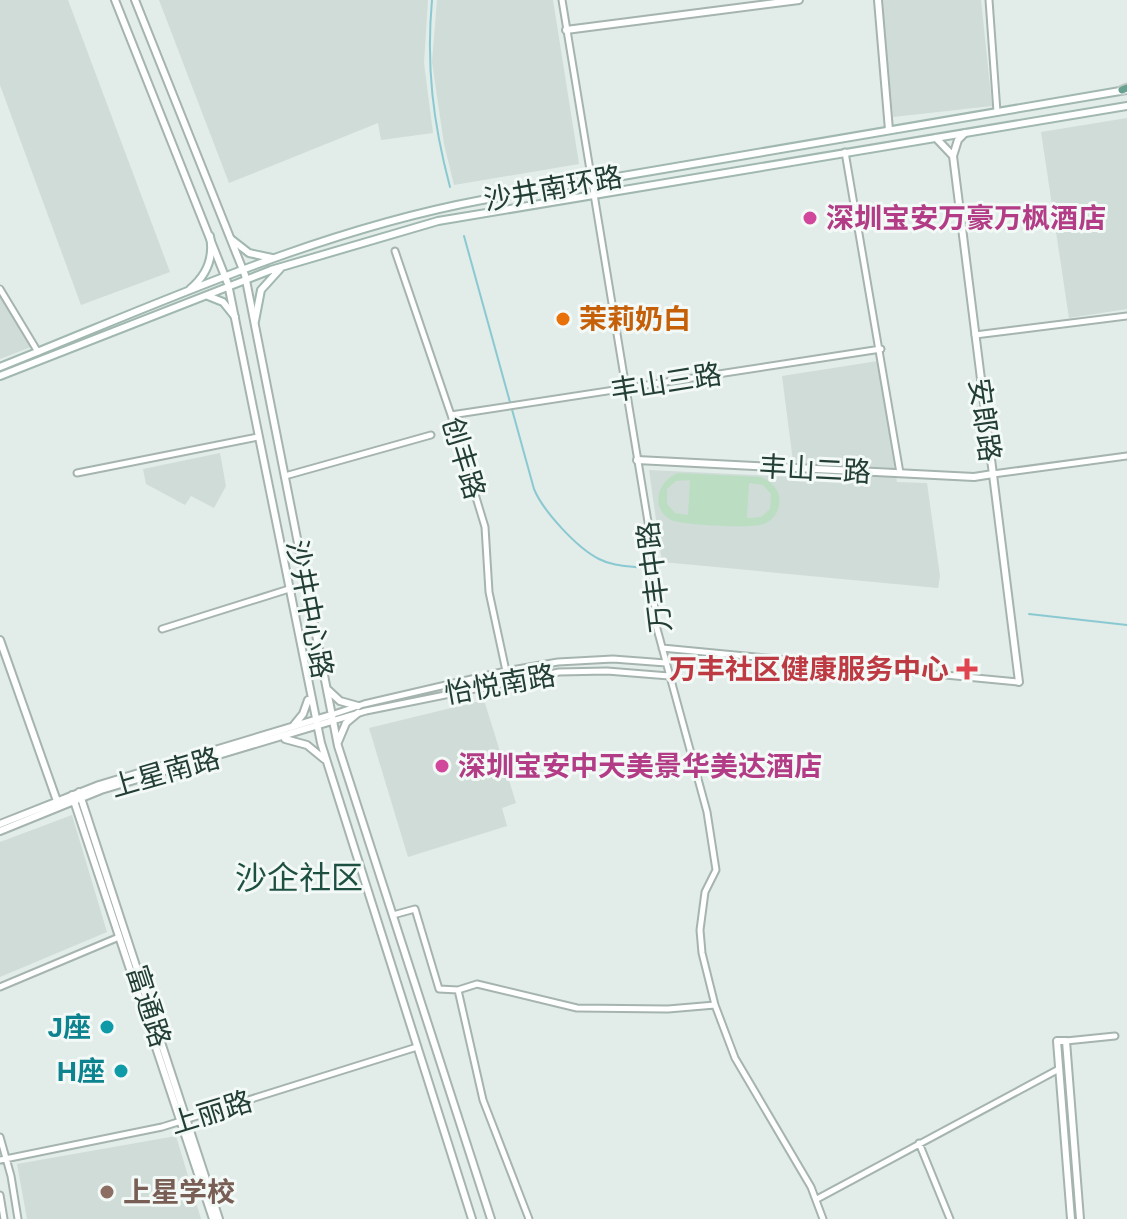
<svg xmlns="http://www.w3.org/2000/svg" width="1127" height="1219" viewBox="0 0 1127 1219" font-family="Helvetica,'Noto Sans SC',sans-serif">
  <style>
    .built { fill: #d0dcd7 }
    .green { fill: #bbdec3; fill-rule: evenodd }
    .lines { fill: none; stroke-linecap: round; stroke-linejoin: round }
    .stream { stroke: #8ac9d2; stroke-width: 2 }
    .minor-casing { stroke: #a5b4af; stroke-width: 9 }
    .tertiary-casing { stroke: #a5b4af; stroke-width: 10 }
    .secondary-casing { stroke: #a0b8af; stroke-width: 10 }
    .primary-casing { stroke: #c1c9c6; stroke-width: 11 }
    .minor { stroke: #fff; stroke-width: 5 }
    .tertiary { stroke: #fff; stroke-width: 6 }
    .secondary { stroke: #fff; stroke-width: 6 }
    .primary { stroke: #67a291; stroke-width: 7 }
    .hotel-dot { fill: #d1479c; stroke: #f3f9f6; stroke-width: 3 }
    .food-dot { fill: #e8710a; stroke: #f3f9f6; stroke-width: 3 }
    .health-dot { fill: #e0444e; stroke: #f3f9f6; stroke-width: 3 }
    .culture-dot { fill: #0f9aa8; stroke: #f3f9f6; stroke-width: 3 }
    .education-dot { fill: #8d6e63; stroke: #f3f9f6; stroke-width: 3 }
    .labels { text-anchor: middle; stroke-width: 6; stroke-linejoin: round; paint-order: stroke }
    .street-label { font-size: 28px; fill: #223e35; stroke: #f3f9f6 }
    .hotel-label { font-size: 28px; font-weight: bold; fill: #b23c85; stroke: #f3f9f6; text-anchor: start }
    .food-label { font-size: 28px; font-weight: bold; fill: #c56008; stroke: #f3f9f6; text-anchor: start }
    .health-label { font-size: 28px; font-weight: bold; fill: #be3a42; stroke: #f3f9f6; text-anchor: end }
    .culture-label { font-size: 28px; font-weight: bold; fill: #0d838f; stroke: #f3f9f6; text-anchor: end }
    .education-label { font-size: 28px; font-weight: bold; fill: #785e54; stroke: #f3f9f6; text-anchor: start }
    .quarter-label { font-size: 32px; fill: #1e5042; stroke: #f3f9f6 }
  </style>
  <rect width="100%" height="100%" fill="#e2ece8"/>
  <!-- built -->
  <path class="built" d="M0 0H68L170 272 81 305 0 85Z
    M159 0H428L424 63 433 133 381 140 378 123 229 183Z
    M437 0H553L579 164 454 185 444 144 432 62Z
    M881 0H981L992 106 893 117Z
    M1127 118V309L1069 318 1041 132Z
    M0 296 31 347 0 359Z
    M878 361 897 482 927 483 940 576 938 588 662 562 649 470 795 477 782 376Z
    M220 453 226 486 214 508 191 496 185 505 146 484 143 469Z
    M484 700 516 803 502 808 507 826 408 857 369 728Z
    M72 815 107 932 0 977V842Z
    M176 1136 201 1219H27L17 1164Z"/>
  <!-- green -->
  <path class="green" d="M679 473 761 477C773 482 782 492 779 506 777 514 772 521 764 524 752 529 683 525 671 520 649 508 658 479 679 473ZM690 480 688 515 675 513 667 504V489L676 481ZM749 483 763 485 771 494 770 509 761 517 747 518Z"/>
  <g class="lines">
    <!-- stream -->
    <path class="stream" d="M432 0C426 66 433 123 450 187
      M464 236 534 489C543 511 577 548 599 559 612 566 628 566 643 568
      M1029 614 1127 625"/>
    <!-- minor casing -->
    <g class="minor-casing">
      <path id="minor" d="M562 0 649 528 656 625 707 812 716 870 705 892 700 930 702 953 715 1005 735 1058 811 1187 823 1219
        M989 0 997 112
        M845 152 900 473
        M395 251 451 415 485 527 489 592 506 671
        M0 289 38 352
        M975 335 1127 316
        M451 415 881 349
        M77 473 258 437
        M993 474 1127 456
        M285 476 431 435
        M162 629 289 589
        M662 648 1019 682
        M331 715 364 704 506 671 558 662 613 659 666 663
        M332 721 366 711 559 672 607 671 669 676
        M393 915 415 909 439 989 458 990 477 984 577 1008 668 1009 715 1005
        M0 987 119 937
        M458 990 483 1100 529 1219
        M1066 1041 1115 1036
        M0 1137 11 1176 18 1219
        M919 1143 950 1219
        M0 1160 162 1127 417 1047
        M0 1195 4 1219
        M817 1199 1059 1069"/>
    </g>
    <!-- tertiary casing -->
    <g class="tertiary-casing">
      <path id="tertiary" d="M115 0 228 284 321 743 472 1219
        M135 0 245 275 338 746 491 1219
        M878 0 889 130
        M566 30 799 0
        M965 133 958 140 953 156 1019 682
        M936 138 953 156
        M637 460 974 477 993 474
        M0 640 57 801
        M327 689 340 701 358 706
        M294 725 303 714 308 700
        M285 739 307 745 324 759
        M338 742 346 723 358 713
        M79 792 219 1219
        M72 795 213 1219
        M0 824 99 785 331 715
        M0 831 101 790 332 721
        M1071 1219 1057 1041H1066L1080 1219"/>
    </g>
    <!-- secondary casing -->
    <g class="secondary-casing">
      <path id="secondary" d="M231 239 249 253 272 258
        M190 289C207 275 214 257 210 236
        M208 296 223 302 235 317
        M255 321 261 290 280 269
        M0 367C158 304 315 231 482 200L1126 90
        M0 376 271 270 438 221 1127 106"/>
    </g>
    <!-- primary casing -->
    <g class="primary-casing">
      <path id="primary" d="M1122 90 1127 88"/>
    </g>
    <!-- minor -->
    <use href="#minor" class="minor"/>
    <!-- tertiary -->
    <use href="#tertiary" class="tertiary"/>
    <!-- secondary -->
    <use href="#secondary" class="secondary"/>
    <!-- primary -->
    <use href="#primary" class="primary"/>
  </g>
  <!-- markers -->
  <g class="hotel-dot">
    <circle cx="810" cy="218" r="8"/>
    <circle cx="442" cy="766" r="8"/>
  </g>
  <circle class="food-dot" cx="563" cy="319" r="8"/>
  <path class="health-dot" d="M963 657h8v8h8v8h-8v8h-8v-8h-8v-8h8z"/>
  <g class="culture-dot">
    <circle cx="107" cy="1027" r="8"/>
    <circle cx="121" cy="1071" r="8"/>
  </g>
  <circle class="education-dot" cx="107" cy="1192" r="8"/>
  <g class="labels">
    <!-- street labels -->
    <g class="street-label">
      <text transform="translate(553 188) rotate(-10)" y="10">沙井南环路</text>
      <text transform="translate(666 382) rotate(-9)" y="10">丰山三路</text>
      <text transform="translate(985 420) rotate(82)" y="10">安郎路</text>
      <text transform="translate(464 458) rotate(73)" y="10">创丰路</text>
      <text transform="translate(815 469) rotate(3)" y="10">丰山二路</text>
      <text transform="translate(654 577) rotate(-97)" y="10">万丰中路</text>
      <text transform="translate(310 609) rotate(79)" y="10">沙井中心路</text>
      <text transform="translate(500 684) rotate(-10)" y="10">怡悦南路</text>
      <text transform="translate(165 772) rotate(-16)" y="10">上星南路</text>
      <text transform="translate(149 1006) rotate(72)" y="10">富通路</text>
      <text transform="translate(211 1112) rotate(-17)" y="10">上丽路</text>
    </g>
    <!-- hotel labels -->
    <g class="hotel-label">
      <text x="826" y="228">深圳宝安万豪万枫酒店</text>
      <text x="458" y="776">深圳宝安中天美景华美达酒店</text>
    </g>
    <!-- food labels -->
    <g class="food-label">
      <text x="579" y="329">茉莉奶白</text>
    </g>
    <!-- health labels -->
    <g class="health-label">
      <text x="949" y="679">万丰社区健康服务中心</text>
    </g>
    <!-- culture labels -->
    <g class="culture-label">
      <text x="91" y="1037">J座</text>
      <text x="105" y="1081">H座</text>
    </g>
    <!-- education labels -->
    <g class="education-label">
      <text x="123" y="1202">上星学校</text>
    </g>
    <!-- quarter labels -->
    <g class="quarter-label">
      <text x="299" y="889">沙企社区</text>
    </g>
  </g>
</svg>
